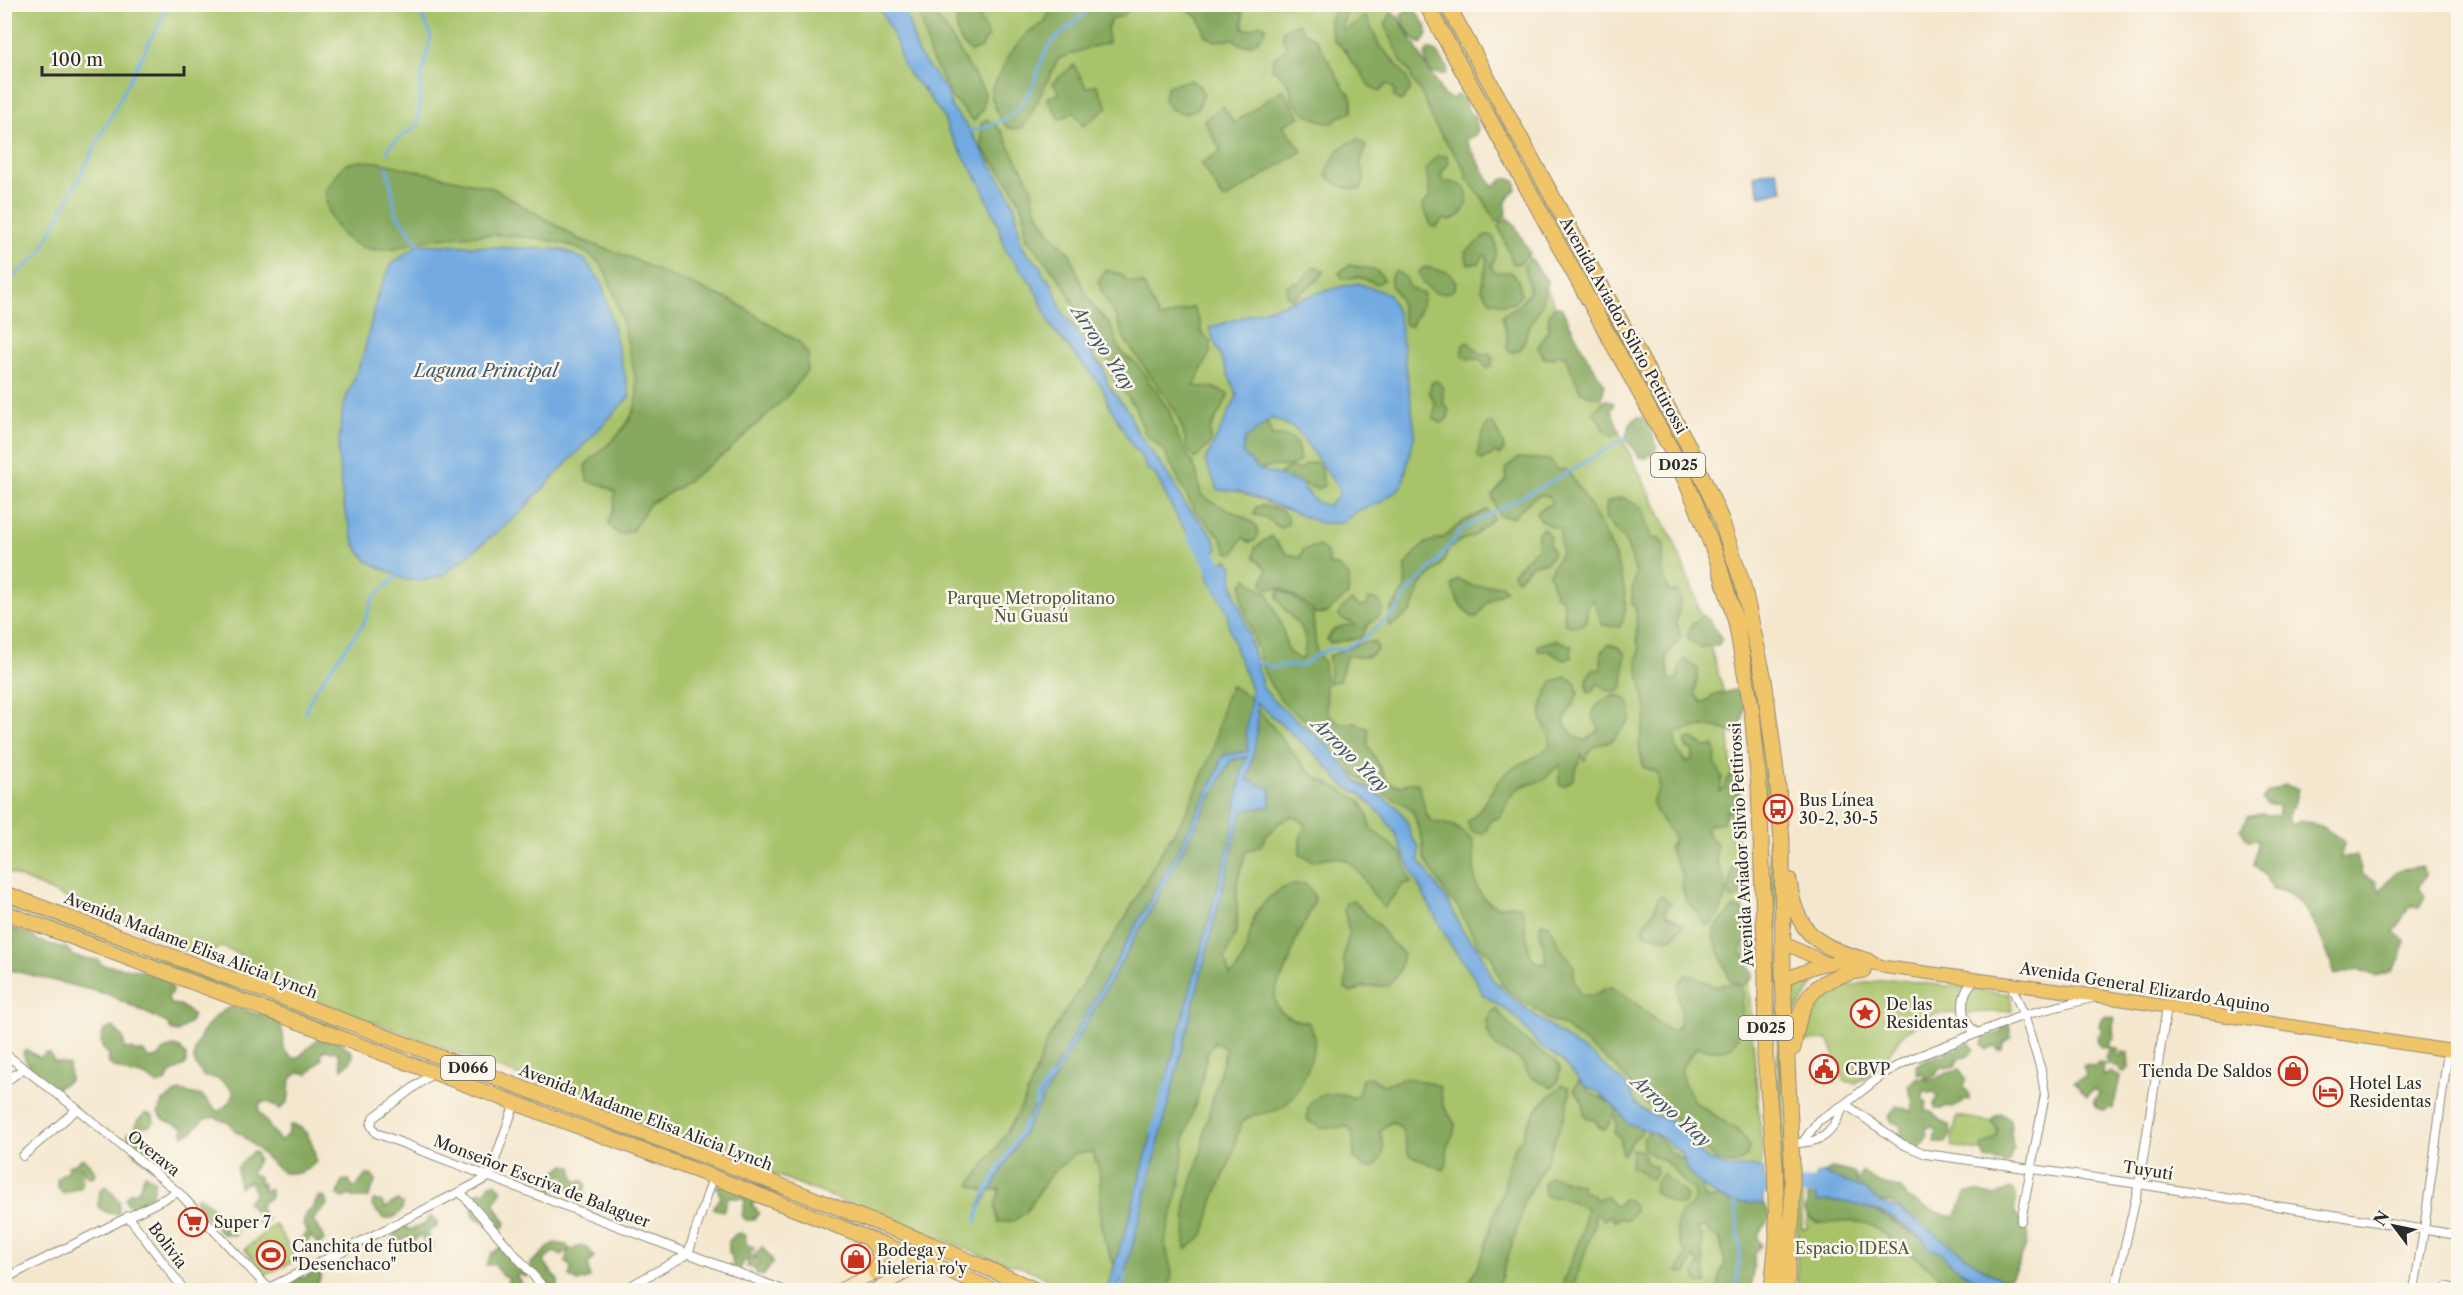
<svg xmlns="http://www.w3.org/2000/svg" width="2463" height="1295" viewBox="0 0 2463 1295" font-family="'Libre Caslon Text',serif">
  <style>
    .green { fill: #a8c36a; stroke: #6a774a; stroke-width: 1.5 }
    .forest { fill: #86a95e; stroke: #586a44; stroke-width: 1.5 }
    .water { fill: #72aae1; stroke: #4e6a86; stroke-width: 1.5; fill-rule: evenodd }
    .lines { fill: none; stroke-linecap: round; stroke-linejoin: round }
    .stream { stroke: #72aae1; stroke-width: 3 }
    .river { stroke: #72aae1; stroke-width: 16 }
    .minor-casing { stroke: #90897c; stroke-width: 10 }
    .secondary-casing { stroke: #90897c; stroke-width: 14 }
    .primary-casing { stroke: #90897c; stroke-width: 14 }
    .trunk-casing { stroke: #90897c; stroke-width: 16 }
    .motorway-casing { stroke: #90897c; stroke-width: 17 }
    .minor { stroke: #fff; stroke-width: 8 }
    .secondary { stroke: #f9e7c3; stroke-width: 12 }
    .primary { stroke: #f0c469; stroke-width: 12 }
    .trunk { stroke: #f0c469; stroke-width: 14 }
    .motorway { stroke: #f0c469; stroke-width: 15 }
    .labels { text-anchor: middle; stroke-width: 5; stroke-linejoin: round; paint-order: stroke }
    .shield { fill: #fbf7ec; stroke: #696865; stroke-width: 1.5 }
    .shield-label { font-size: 15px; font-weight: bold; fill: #2b2b2b }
    .street-label { font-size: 16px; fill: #2b2b2b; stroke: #fbf7ec }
    .park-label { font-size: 16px; fill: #50593e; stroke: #fbf7ec }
    .poi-label { font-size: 16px; fill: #2b2b2b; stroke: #fbf7ec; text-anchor: start }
    .water-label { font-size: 18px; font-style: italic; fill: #44576b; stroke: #fbf7ec }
  </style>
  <rect width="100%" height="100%" fill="#fbf7ec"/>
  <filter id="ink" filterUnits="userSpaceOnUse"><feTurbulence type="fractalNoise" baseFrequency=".0167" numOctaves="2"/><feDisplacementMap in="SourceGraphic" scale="12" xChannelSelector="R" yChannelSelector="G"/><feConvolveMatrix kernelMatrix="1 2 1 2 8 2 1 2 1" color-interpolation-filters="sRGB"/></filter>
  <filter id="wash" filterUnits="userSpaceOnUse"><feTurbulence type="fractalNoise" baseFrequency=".008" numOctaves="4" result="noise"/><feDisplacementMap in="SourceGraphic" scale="24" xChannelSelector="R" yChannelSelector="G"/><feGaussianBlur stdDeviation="1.35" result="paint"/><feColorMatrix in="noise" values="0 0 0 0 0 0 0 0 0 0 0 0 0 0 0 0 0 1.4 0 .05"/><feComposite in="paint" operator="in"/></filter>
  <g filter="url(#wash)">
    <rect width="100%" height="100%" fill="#f4e7ce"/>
    <!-- green -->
    <path class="green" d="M5 5H1389L1550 295 1674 542 1693 590 1722 686 1728 724 1762 1153 1754 1225 1726 1290H1065C1047 1276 1021 1265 998 1261L600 1107C580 1093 558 1084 534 1081L247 976 242 969 240 954 221 947 204 956 192 953 5 871Z
      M1432 5H1440L1693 466 1735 578 1759 676 1774 818 1778 931 1775 927 1761 744 1705 514Z
      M4 901 838 1214 889 1237 5 907Z
      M1828 968 1830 970 1818 979 1792 1016 1790 983Z
      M1891 979 2010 994 2012 1011 1934 1014 1901 1036 1880 1067 1856 1083 1844 1081 1829 1040 1803 1041C1813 983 1843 987 1891 979Z
      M1778 998 1786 1142 1785 1187 1783 1186C1779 1124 1777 1061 1778 998Z
      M1957 1116 2001 1123 1995 1154 1951 1146Z
      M1807 1186H1814L1895 1221 1922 1239 1927 1247 1951 1266 1990 1290H1797V1187H1802V1229L1807 1228Z
      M275 1224 297 1260 265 1275 245 1249Z"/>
    <!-- forest -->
    <path class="forest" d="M918 5H924L944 26 985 93 983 108 974 121 952 98 930 55Z
      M1053 5H1136L1123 15 1111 20 1107 29 1108 43 1088 48 1058 59 1028 120 1022 128 1013 129 1007 127 998 115 991 96 992 89 1009 55 1027 33 1044 23Z
      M1185 5H1234L1236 9 1243 14V28L1250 30 1260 24 1266 27C1263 41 1245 53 1234 39L1215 41 1206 36 1199 18 1189 11Z
      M1338 5H1344C1347 12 1346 18 1342 25L1343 30 1357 23 1363 17 1367 18 1379 45 1396 63 1407 78 1411 90 1401 101 1394 97V89L1387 84 1380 91 1369 86 1361 72 1351 62 1347 52 1334 40 1330 28V19Z
      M967 7 977 12 989 37 985 40 982 48 971 52C956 41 955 27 957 10Z
      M1407 9H1414L1427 28 1426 37 1421 44C1411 40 1403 25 1401 15Z
      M1391 14 1397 15 1444 96 1452 99 1457 95 1464 98 1469 113 1475 116 1478 129 1476 135 1466 140 1493 187C1502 180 1505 175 1516 182V189C1509 196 1504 201 1506 212L1500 221 1496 222 1483 199 1467 179 1465 169 1434 124 1421 92 1413 81 1410 72 1402 63 1385 24Z
      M1298 23 1303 32 1316 39 1344 88C1352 95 1353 101 1352 112L1339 117 1333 123C1318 122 1300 113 1293 99 1291 96 1292 93 1291 90 1288 80 1281 74 1272 69L1273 59 1287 48 1283 39V30Z
      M1428 49 1437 52 1448 68 1446 74H1437L1429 71 1425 55Z
      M1074 65 1087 88 1096 84 1108 107 1083 126 1074 112 1060 120 1047 98 1060 94 1053 83Z
      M1191 80 1200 87 1204 94 1198 108 1185 114 1171 109 1164 100 1167 86Z
      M1283 89 1300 117 1283 125 1302 151 1224 200 1201 163 1221 151 1204 120 1223 106 1234 123Z
      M987 119 1001 130 1031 186 1036 210 1049 231 1070 254 1085 293 1094 307 1110 325 1119 348 1124 355 1137 364 1169 410 1177 435 1196 470 1201 495C1219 507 1239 513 1256 525L1258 534 1255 541 1248 542 1243 537 1234 553 1227 552 1221 537 1194 510 1164 451 1146 435 1134 405 1115 381 1107 355 1087 331 1062 282 1026 237 1024 212 1019 199 1007 179 982 148 981 124Z
      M1358 139 1366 146 1360 165C1365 175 1366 179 1361 189 1348 189 1334 185 1326 175 1332 157 1340 144 1358 139Z
      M1437 156H1447L1449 162 1441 174 1443 182C1467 182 1474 193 1461 215L1449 221 1444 219 1436 227H1432L1422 205 1430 197 1426 168Z
      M361 161 378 162 493 188 579 239 631 258 660 272 733 301 799 342 808 355 807 371 787 396 727 452 676 489 649 504 633 530 619 535 608 524 614 509 615 492 603 485 587 481 585 465C603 449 631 428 636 403 640 386 632 363 628 345 625 328 611 277 600 264 571 231 479 233 438 238 417 241 393 252 371 249 341 245 327 218 325 191L345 164Z
      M1510 220 1514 224 1530 253 1519 264 1513 263 1499 227 1502 221Z
      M1487 235 1493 236C1498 248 1498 256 1491 266L1495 272H1509L1518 279 1521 295 1514 303 1503 304 1490 301 1481 288 1486 266 1487 255H1484L1479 263 1468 264 1465 252Z
      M1531 259 1547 281 1541 307 1527 330 1525 340 1519 351 1511 352 1506 347 1508 342 1502 316 1519 305 1530 291 1524 265Z
      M1349 265C1362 269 1378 265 1384 280L1377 284 1359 277 1343 279 1339 273Z
      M1315 266 1324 271C1320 281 1302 291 1292 299L1286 295 1287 286 1292 283H1299Z
      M1424 267 1448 272 1456 282 1454 289 1450 292 1436 293 1423 284 1419 272Z
      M1105 270 1121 274 1128 282 1143 284 1160 319 1193 307 1201 324V332L1211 341 1210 352 1194 386 1214 388 1228 394V396L1210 430V444L1195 459 1187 448 1183 430 1174 409 1124 338 1117 318 1104 297 1098 281Z
      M1396 271 1406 278 1410 288 1424 294C1424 301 1415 320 1411 326L1405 325 1399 297 1391 285V276Z
      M1561 307 1589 361 1605 385 1602 396H1590L1581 392 1565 356 1558 354 1554 358H1544L1538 347 1548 330 1549 315 1553 308Z
      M1468 342 1481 354 1489 353 1493 358 1491 366 1487 368 1480 359H1469L1462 355 1463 345Z
      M1437 381 1443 388V402L1449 411 1448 418 1441 423 1434 419 1435 403 1429 392 1432 382Z
      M1605 400 1612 401 1614 405 1611 410 1620 432 1613 436 1604 431 1599 419 1593 412Z
      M1637 417 1647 418 1657 448 1647 458 1639 457 1625 438 1631 423Z
      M1262 418 1268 425 1272 436C1294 434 1298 439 1300 461L1290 467 1301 470 1306 464 1316 462 1321 467 1324 486 1316 489 1304 484 1287 487 1279 480 1280 474 1289 467 1287 466C1274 466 1264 466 1253 472L1233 449Z
      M1488 423 1493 424 1503 443 1504 450 1499 455 1495 453 1482 460 1478 457 1479 443Z
      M1518 458 1549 460 1558 470 1566 469C1590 502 1642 587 1620 627L1603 625 1593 599 1587 608V621C1581 627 1573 627 1565 624L1563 600 1555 594 1549 573 1561 553 1560 529C1550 526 1540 523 1536 512L1551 504 1550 497C1534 488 1525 510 1512 517L1499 516 1492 496 1507 479 1505 469Z
      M1622 497 1641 507 1651 538 1659 539 1664 545 1662 569 1669 592 1677 591 1681 599 1676 622 1681 637 1666 655 1669 679 1677 681 1680 665 1685 659 1698 669 1695 694 1702 703 1715 695 1738 689C1741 693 1746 698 1745 703 1745 710 1741 729 1738 733 1728 734 1723 727 1714 727 1701 726 1686 730 1674 734L1677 750 1687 762 1693 758V751L1686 747V739L1693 738 1706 747 1714 746 1716 754 1715 762 1722 777 1720 792 1725 788 1726 781 1732 775 1739 778 1741 810 1733 815 1726 811 1723 822 1706 826 1708 835 1717 843C1712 867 1727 874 1726 890 1725 903 1718 922 1705 926L1697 912 1686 901 1682 885 1683 877 1669 848 1673 842V834C1667 829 1652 808 1653 801 1654 796 1659 792 1659 787 1660 783 1658 777 1657 772L1643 767 1639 744 1647 712 1637 663 1639 648 1637 640 1636 610 1632 604V592L1636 573 1626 542 1605 519 1607 502Z
      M1261 506C1274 508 1286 508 1289 523L1280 528 1265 517 1254 515 1256 507Z
      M1487 510 1494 518 1473 536 1460 541 1449 548 1445 559 1439 568 1422 583 1411 612 1392 625H1388L1391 610 1405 588 1406 565 1417 551 1426 543 1443 538 1464 521Z
      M1543 528 1550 537 1549 544 1553 551C1551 561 1544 565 1534 563L1518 579 1515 578 1513 573 1537 548 1538 532Z
      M1271 536 1287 554 1300 558 1303 550 1318 546 1326 551 1330 565 1338 566 1349 576 1348 595 1326 613 1315 614C1306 600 1293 597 1281 588L1268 589 1262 584 1267 569 1254 557 1255 548Z
      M1247 578 1259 589 1267 592 1283 629 1288 652 1302 660C1315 626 1288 621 1277 597L1280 589 1303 604 1313 616 1316 649 1324 663 1327 713C1335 722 1343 727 1355 722L1368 729V745L1387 781 1394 785 1402 786 1410 782 1418 784C1424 796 1422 811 1431 821L1454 826 1473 840C1477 867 1465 891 1497 907L1513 905 1521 907C1530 924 1521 970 1547 963L1540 931 1541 923 1549 925 1563 952 1574 965V980L1580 994C1593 999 1598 991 1610 987 1633 997 1648 1016 1668 1030L1676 1029C1678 1024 1681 1019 1681 1014 1681 997 1670 988 1686 975L1694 976 1715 987C1727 983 1734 980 1743 991 1742 1008 1745 1049 1721 1050 1713 1051 1704 1048 1697 1047L1682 1067 1683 1082 1695 1103 1736 1129 1747 1141 1749 1148 1747 1156 1742 1161 1733 1164 1718 1161 1700 1146 1676 1118 1647 1105 1617 1068 1561 1024 1547 1019 1541 1012 1514 996 1502 984 1491 955 1479 946 1456 904 1450 900 1424 858 1423 842 1413 812 1407 806 1374 788 1355 774 1338 747 1314 726 1286 706 1272 687 1264 672 1242 600V584Z
      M1458 579 1473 586 1501 585 1506 590 1487 602 1477 617H1472L1458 602 1452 586Z
      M1369 599 1379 601C1389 615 1375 617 1368 625 1365 629 1363 635 1360 638L1330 643 1327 640C1332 628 1341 625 1354 625L1352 622 1344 620 1339 616 1342 608 1351 601 1361 607 1367 605Z
      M1703 615 1709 620 1722 639 1718 645 1701 647 1688 640C1687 626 1693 624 1703 615Z
      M1556 640 1572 646 1571 658 1563 660 1549 651H1538V645Z
      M1364 642H1374L1378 648C1370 660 1359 658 1347 655L1339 681 1328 683 1330 675 1329 656Z
      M1608 644 1618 647 1625 653 1623 687 1618 692 1607 690 1598 683 1593 690 1588 693C1587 682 1585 679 1593 669L1601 670V654Z
      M1566 677 1575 682 1578 694 1564 721C1568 731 1575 738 1585 741L1599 729 1592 715C1596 701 1621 686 1629 704 1631 708 1631 714 1631 719L1613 740 1593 747 1584 761 1581 755 1573 779 1565 786 1560 785C1557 778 1562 771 1559 764L1544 780 1520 787 1509 798 1501 817 1491 820 1486 831 1481 834 1471 831 1467 822C1471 817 1477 814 1480 809 1489 796 1496 781 1509 771 1519 763 1544 755 1548 747 1554 736 1543 727 1541 716 1539 704 1548 691 1552 681Z
      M1231 686 1248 696 1306 769 1318 778 1360 800 1367 814 1371 829 1402 854 1411 883 1403 884 1384 908C1359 882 1359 845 1313 861L1300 855V839L1306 824 1293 816 1280 822 1268 834 1260 846 1246 852 1237 882V929L1225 958 1230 976C1247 961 1247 942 1253 921 1257 906 1274 892 1288 886 1294 884 1301 884 1307 884L1315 898C1311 914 1302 925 1296 940 1292 949 1291 958 1287 967 1285 973 1281 978 1278 984 1268 1008 1286 1021 1308 1022 1311 1028 1315 1034 1315 1039 1313 1060 1299 1097 1281 1108 1268 1115 1253 1111 1243 1122 1237 1129 1235 1144 1233 1153 1228 1168 1221 1181 1215 1196 1205 1221 1213 1234 1185 1249L1186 1200 1202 1149 1204 1132 1226 1049 1214 1042 1207 1054 1201 1086 1185 1136 1180 1182 1165 1242 1172 1274 1169 1289 1126 1290C1116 1268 1101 1241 1100 1216 1098 1190 1105 1177 1092 1152L1076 1153 1051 1174 1025 1213 1013 1221 998 1222 995 1206 1000 1189 984 1191 970 1185C992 1154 1017 1121 1031 1085 1037 1069 1041 1053 1049 1037L1127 915 1158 857 1187 811 1213 750 1224 702Z
      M2284 785 2298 789 2294 805 2287 817 2291 825 2303 820 2323 827 2345 842 2340 858 2357 855 2362 875 2376 881 2380 891C2393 875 2397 867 2421 867L2426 876 2418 887 2425 896 2419 908 2409 907 2394 932 2405 940 2401 957 2392 971 2375 976 2358 969 2335 975C2327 950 2311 906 2287 892 2283 890 2277 890 2273 890L2264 874 2254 866 2258 840 2248 841 2241 829 2247 817 2261 814 2279 816 2278 807 2268 804 2262 799 2267 793Z
      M1735 861 1744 870V892L1733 899 1728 893C1731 882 1729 870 1735 861Z
      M1661 895 1671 903 1666 909V915L1684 924 1673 938C1664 939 1656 936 1647 935L1643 930C1644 920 1652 917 1655 908 1658 902 1655 900 1661 895Z
      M1354 900 1362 910 1378 924 1387 938 1403 953 1399 972 1388 986 1363 987 1352 993 1345 989 1347 973 1343 961 1349 932 1344 910 1346 902Z
      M1734 907 1747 913 1746 939 1740 950 1753 974 1752 978 1742 986 1730 980 1713 936 1714 929Z
      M4 925 33 936 38 941 66 948 75 957 98 960 102 965 160 973 173 989 168 998 170 1004 180 1005 193 1015 190 1022 178 1032 171 1030 167 1023 107 994 11 970 5 962Z
      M232 1007C243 1007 245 1010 254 1013 262 1016 256 1013 264 1014 285 1019 283 1032 284 1050L293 1059 300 1056 323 1034 341 1043 351 1051 353 1056 350 1062 342 1069 338 1052 324 1050 321 1055 322 1059 308 1074 300 1072C279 1082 299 1097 280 1109L269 1102H263L259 1106V1112L280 1141 288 1134 290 1125C308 1124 314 1147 316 1161L308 1169 299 1173H283L241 1134 235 1132 231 1124 215 1117 203 1119 192 1132 183 1136V1127L165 1120 158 1113 163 1101 179 1091 202 1096 218 1112 228 1104 234 1092C227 1083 215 1075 204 1077 201 1071 195 1066 194 1060 193 1040 214 1012 232 1007Z
      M1496 1009 1522 1038 1555 1061 1560 1067 1558 1082 1552 1087C1545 1084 1535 1081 1530 1076 1526 1071 1525 1064 1520 1060 1514 1054 1505 1054 1499 1049 1486 1038 1481 1018 1496 1009Z
      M2108 1016 2115 1018 2113 1025 2114 1038 2108 1046 2118 1049 2116 1054 2119 1057 2121 1052 2128 1053 2129 1069 2124 1073 2120 1071 2118 1065 2115 1067 2108 1064 2105 1058 2109 1051 2107 1047 2103 1048 2098 1044 2097 1038 2102 1031 2099 1025 2102 1017Z
      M2009 1023 2011 1037 2003 1043 2002 1049 1998 1050 1996 1047 1986 1050 1982 1045 1984 1037 2000 1033 2003 1026Z
      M113 1027 123 1037 125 1049H132L137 1052H144L149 1059 160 1056 162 1051 173 1046 180 1048 186 1055V1064L170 1074 166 1081 157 1084C149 1079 143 1072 132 1075 124 1070 114 1069 108 1063L109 1054C99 1048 100 1040 104 1030Z
      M1969 1042 1974 1049 1968 1056 1958 1059 1955 1066 1945 1068 1942 1065 1935 1075 1926 1079 1922 1073 1918 1075 1916 1066C1922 1059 1930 1060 1936 1055L1941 1056 1950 1049 1955 1052 1958 1046 1962 1047Z
      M27 1050 40 1058 45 1053 50 1054 54 1061 69 1065 70 1080 53 1090C44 1081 23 1063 23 1052Z
      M2097 1063 2105 1064 2103 1070 2104 1076 2111 1072 2120 1077 2113 1109 2109 1107 2104 1111 2097 1108 2094 1100 2100 1092 2093 1089 2087 1096 2074 1082 2084 1078 2086 1074 2083 1066 2088 1064 2094 1067Z
      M1959 1069 1966 1079 1964 1088 1969 1093V1100L1964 1099 1961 1104 1952 1108 1945 1106 1942 1109H1935L1934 1104 1938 1097 1934 1092 1929 1093 1924 1090 1923 1099 1927 1103 1925 1110C1938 1113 1939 1123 1950 1125L1951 1135 1945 1143 1934 1142 1936 1131 1933 1127 1926 1128 1927 1138 1919 1149 1903 1143 1900 1125 1892 1122 1889 1117 1896 1106 1904 1108 1911 1112 1913 1103 1908 1086 1917 1078 1930 1080Z
      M1370 1077 1383 1085 1406 1078 1432 1083 1440 1087 1443 1105 1455 1124 1454 1132 1447 1147V1163L1444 1170 1409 1155C1403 1142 1407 1127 1392 1122L1385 1126 1380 1132C1385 1148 1386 1155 1374 1167L1365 1168 1354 1158 1353 1133 1348 1127 1322 1128 1308 1121C1302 1094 1334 1088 1353 1098L1358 1094 1362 1079Z
      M1579 1081C1586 1083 1584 1086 1589 1091 1598 1099 1610 1101 1619 1108L1605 1129 1600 1128 1594 1119 1587 1118 1584 1114 1582 1101 1574 1089Z
      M1562 1085 1569 1087 1570 1095 1566 1111 1546 1162 1523 1204 1520 1220 1500 1281 1495 1290H1466L1484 1251 1494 1215 1504 1189 1508 1164 1516 1145 1522 1139 1525 1129 1538 1107Z
      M146 1113 153 1116 154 1121 149 1126H142L140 1130 144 1136 141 1141 145 1147H156L158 1161 152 1168 133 1152 136 1149 133 1140H128V1133L132 1132 137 1121Z
      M1621 1113 1642 1128 1640 1135 1634 1138 1624 1154H1622L1621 1139 1614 1132 1617 1125 1615 1118Z
      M2001 1113 2010 1120 2013 1149 2008 1163 1985 1159 1981 1147 1996 1137 1998 1131 1992 1122 1995 1116Z
      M1651 1130 1671 1152 1688 1163 1703 1186 1702 1191 1706 1199C1726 1197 1765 1189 1770 1217L1757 1237 1761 1245 1755 1253 1751 1290H1719L1720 1274 1725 1264C1722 1254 1723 1246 1719 1237L1710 1234 1706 1226 1697 1229 1702 1237 1703 1265 1707 1283H1698L1695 1274 1699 1265 1694 1257 1686 1274 1677 1272 1686 1255C1677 1239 1673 1227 1682 1210L1691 1207 1695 1199 1693 1189C1681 1183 1678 1171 1668 1164 1659 1156 1650 1157 1643 1148L1644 1138Z
      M1632 1149 1642 1151 1646 1162 1655 1166 1656 1173 1651 1179 1644 1176 1638 1169 1631 1167Z
      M252 1152 256 1153 258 1159 251 1174 259 1177V1182L263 1184V1190H270L271 1197 266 1201H262L261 1209 267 1219 262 1223 256 1221V1213L247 1201 255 1194 250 1181 239 1188 237 1168Z
      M81 1159H84L93 1168 95 1174 92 1178 84 1174 82 1167H80L83 1182 80 1188 63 1194 58 1187 57 1179 67 1171 69 1165H74Z
      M565 1165 572 1167 575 1181H583L586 1184 584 1194 581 1198 573 1195 570 1188 565 1185 566 1178 563 1174 561 1175 556 1190 551 1192 550 1190 557 1170Z
      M1832 1168 1855 1173 1860 1202 1935 1246 1958 1269 1994 1290C1983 1290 1967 1293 1957 1290 1945 1286 1938 1274 1928 1267 1910 1253 1891 1238 1872 1226 1852 1213 1814 1235 1805 1211 1811 1193 1813 1176 1832 1168Z
      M1862 1171 1880 1184 1900 1188 1908 1198 1922 1206 1948 1216 1956 1215 1967 1192H1979L1995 1196 2011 1189C2021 1195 2013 1204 2015 1213 2018 1219 2026 1223 2027 1229 2030 1244 2018 1265 2011 1277L2008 1279 1998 1278 1929 1232 1901 1209 1891 1203 1874 1200 1857 1182Z
      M145 1174 155 1181 151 1199H145L135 1206 127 1204 125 1199 130 1193 140 1191H138Z
      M1663 1174 1686 1194V1201L1683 1205 1673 1204 1654 1192 1656 1181Z
      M366 1175H371L376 1180 368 1198H354L350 1195 343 1198 338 1195 342 1181 349 1180 352 1186 356 1187Z
      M1550 1176 1581 1185 1582 1191 1592 1195 1598 1200 1602 1197H1607L1614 1206 1619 1205 1623 1199C1630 1200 1633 1203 1635 1210L1628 1220 1621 1218 1615 1221 1610 1216 1604 1220 1598 1214 1595 1215 1594 1227 1572 1290H1560L1581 1236 1587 1209 1565 1198 1546 1196 1543 1184Z
      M495 1183 502 1190 494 1204 506 1223 504 1227C493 1231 484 1221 474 1217L471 1200 480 1191 485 1192 490 1184Z
      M757 1184 762 1185C769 1194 757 1198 752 1204L759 1213 753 1220H746L742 1216 745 1201 742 1198H728L723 1211 714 1209V1205L721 1198 716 1185 750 1187Z
      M106 1186 119 1201V1213C112 1215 104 1212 98 1207L100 1191Z
      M199 1196 211 1205 220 1217H230L234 1221 237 1232 235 1235 223 1234 200 1211 195 1199Z
      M319 1196 325 1198 327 1205 313 1220 322 1234 324 1241 318 1244 310 1236 306 1247 301 1239 307 1231 303 1225 306 1213 312 1209Z
      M373 1200 382 1202 385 1208 397 1200 403 1204 402 1210 395 1217 384 1219 372 1207Z
      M431 1216 438 1223 436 1228 431 1229 427 1235 433 1246 430 1252 427 1250 421 1235 412 1242 408 1237 398 1242 393 1237 395 1233 399 1231 400 1227 404 1225 409 1230 424 1224Z
      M741 1233 745 1236 747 1245 754 1247 753 1252 746 1253 754 1256 757 1265 760 1264 755 1255 762 1247 772 1259V1264L763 1276 756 1274 755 1268 747 1267 748 1260 744 1261 740 1270 733 1269 732 1256 729 1253V1241L736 1234Z
      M554 1243 566 1245 570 1249 562 1255 553 1252 544 1261 553 1275 558 1280V1285L553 1287 549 1283 545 1285 533 1271 530 1264Z
      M581 1246 588 1248 594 1257 588 1265 590 1278 578 1282 570 1277 571 1267 565 1262 568 1251Z
      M501 1247 503 1249 505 1257 514 1259 526 1275V1277L519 1274 516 1276 521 1282 524 1290H515L506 1286 509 1278 501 1274 494 1264 486 1265 491 1254Z
      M314 1270 319 1271 321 1276 315 1287 305 1290H281C286 1281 293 1274 304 1278Z"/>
    <!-- water -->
    <path class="water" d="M879 5H903L919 55 947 91 952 108 967 126 1009 194 1015 208 1021 243 1027 254 1041 266 1042 274 1052 284 1062 311 1083 341 1091 349 1094 358 1103 367 1108 385 1129 412 1135 429 1169 476 1186 506 1212 534 1218 549 1201 559 1196 545 1180 523 1155 474 1147 469 1141 456 1133 447 1108 403 1103 388 1052 328 1033 285 1006 252 996 219 980 183 949 132 943 116 923 89 911 77 902 63 897 44Z
      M1776 170 1783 191 1760 196 1754 175Z
      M419 244 564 250 585 260 602 283 630 396 517 516 442 576 421 581 404 579 367 561 355 545 343 504 338 451 343 407 364 353 378 293 392 264Z
      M1357 283 1389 294 1399 317 1415 433 1402 486 1381 502 1359 510 1341 523H1321L1238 491 1218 490 1205 461 1237 396 1209 328 1324 291ZM1272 418 1296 429 1338 487 1339 495 1329 506 1316 502 1300 483 1257 468 1243 454 1244 440Z
      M1227 559 1233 567 1232 577 1236 597 1242 611 1263 688 1278 705 1328 745 1358 782 1396 806 1407 821 1411 837 1419 847V860L1450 905 1462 931 1480 951 1492 979 1511 997 1575 1045 1593 1056 1623 1082 1631 1091 1635 1102 1641 1108 1650 1114 1670 1120 1684 1131 1696 1150 1708 1159 1729 1168 1755 1166 1763 1169V1204L1731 1202 1710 1192 1691 1175 1685 1166 1684 1158 1680 1152 1656 1134 1627 1123 1620 1112 1598 1092 1584 1085 1562 1061 1539 1045 1514 1015 1483 995 1476 980 1451 945 1415 879 1395 833 1383 816 1359 793 1345 787 1318 757 1256 702C1261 727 1253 754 1248 780L1271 789 1270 806 1242 811 1138 1225 1126 1270 1117 1290H1107L1131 1211 1232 833 1242 768 1247 757 1231 760 1143 924 981 1207 979 1205 1184 839 1220 766V760L1225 755 1248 751 1246 731 1252 691 1237 653 1228 623V612L1208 577 1207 569Z
      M1823 1173 1866 1190 1877 1201 1902 1211 1991 1274 2025 1290H1994L1952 1265 1942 1254 1927 1246 1923 1238 1895 1219 1877 1211 1846 1202 1816 1201V1174Z"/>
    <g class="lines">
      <!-- stream -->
      <path class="stream" d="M969 131C1008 123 1026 110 1038 71 1042 60 1044 51 1052 42 1065 28 1082 20 1093 4
        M388 153 389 146 418 125 421 79 431 36 417 4
        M387 166 396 213 419 244
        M4 286 40 253 169 4
        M1252 662 1262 663 1272 668 1283 665 1302 666 1316 655 1330 649H1344L1366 637 1398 609 1408 592 1437 562 1462 529 1563 475 1628 437
        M305 713 314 691 364 623 373 598 397 576
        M1035 1105 1038 1095 1051 1076
        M1152 1133 1165 1084
        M985 1193 1026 1121
        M1735 1200 1740 1248 1736 1290
        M976 1222 981 1205
        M1123 1290 1124 1271"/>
      <!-- river -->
      <path class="river" d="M1197 538 1212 562 1221 584
        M1741 1185 1785 1188 1818 1186 1838 1190"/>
    </g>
  </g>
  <g filter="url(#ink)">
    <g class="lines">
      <!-- minor casing -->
      <g class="minor-casing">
        <path id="minor" d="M1976 979C1959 993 1958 1020 1977 1033
          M2010 983 2024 1015 2041 1070 2045 1094 2021 1221
          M4 1053 77 1109 178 1192 270 1290
          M433 1073 373 1118 371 1125 376 1133 783 1290
          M4 1083 24 1068
          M1845 1104 1902 1144 1926 1154 2139 1184 2458 1235
          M1803 1142 1818 1121 1845 1104 1886 1072 1911 1059 2024 1015 2092 998
          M1799 1143C1830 1141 1832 1129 1845 1104
          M23 1156 77 1109
          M461 1193 546 1290
          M128 1216 184 1290
          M4 1279 178 1192
          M2447 1287 2458 1289
          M265 1290 489 1177 515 1103
          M623 1290 688 1254 713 1177
          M2115 1290 2139 1184 2167 1007
          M2414 1290 2424 1230 2448 1051"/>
      </g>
      <!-- secondary casing -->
      <g class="secondary-casing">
        <path id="secondary" d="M839 1290 911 1255
          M874 1290 926 1262"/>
      </g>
      <!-- primary casing -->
      <g class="primary-casing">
        <path id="primary" d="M1782 942 1828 964
          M1783 980C1817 964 1849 954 1885 967L2099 996 2458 1052"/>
      </g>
      <!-- trunk casing -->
      <g class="trunk-casing">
        <path id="trunk" d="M4 893 720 1162 931 1244 1037 1290
          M4 912 713 1177 911 1255 994 1290
          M869 1239 876 1247 880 1258 875 1273"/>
      </g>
      <!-- motorway casing -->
      <g class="motorway-casing">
        <path id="motorway" d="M1426 4 1673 453 1695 502 1717 559 1736 622 1752 712 1759 786 1766 976 1765 1056 1775 1163 1777 1238 1772 1290
          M1447 4 1687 443 1720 517 1743 585 1764 679 1778 787 1782 842 1783 980 1792 1163V1213L1786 1290
          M1789 880C1795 934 1819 948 1869 961
          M1793 1048C1800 999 1812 978 1863 970"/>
      </g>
      <!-- minor -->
      <use href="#minor" class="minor"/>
      <!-- secondary -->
      <use href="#secondary" class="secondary"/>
      <!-- primary -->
      <use href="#primary" class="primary"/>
      <!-- trunk -->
      <use href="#trunk" class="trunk"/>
      <!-- motorway -->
      <use href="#motorway" class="motorway"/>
    </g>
  </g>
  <!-- icons -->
  <defs>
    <g id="bus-ring" transform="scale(1.5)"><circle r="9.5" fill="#fbf7ec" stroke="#c8321e" stroke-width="1.5"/><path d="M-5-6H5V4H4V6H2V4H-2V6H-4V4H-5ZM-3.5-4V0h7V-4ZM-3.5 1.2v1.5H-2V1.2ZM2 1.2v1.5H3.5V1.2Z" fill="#c8321e"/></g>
    <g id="sight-ring" transform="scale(1.5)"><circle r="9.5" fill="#fbf7ec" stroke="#c8321e" stroke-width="1.5"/><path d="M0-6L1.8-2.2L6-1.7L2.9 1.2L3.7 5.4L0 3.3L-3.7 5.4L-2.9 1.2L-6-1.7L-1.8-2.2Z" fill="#c8321e"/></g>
    <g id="civic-ring" transform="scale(1.5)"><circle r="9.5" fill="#fbf7ec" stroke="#c8321e" stroke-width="1.5"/><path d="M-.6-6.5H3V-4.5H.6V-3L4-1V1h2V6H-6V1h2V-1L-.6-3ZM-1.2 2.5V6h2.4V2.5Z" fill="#c8321e"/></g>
    <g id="shop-ring" transform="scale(1.5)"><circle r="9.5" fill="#fbf7ec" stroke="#c8321e" stroke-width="1.5"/><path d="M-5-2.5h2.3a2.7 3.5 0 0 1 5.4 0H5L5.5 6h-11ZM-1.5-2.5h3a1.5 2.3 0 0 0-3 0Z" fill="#c8321e"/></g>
    <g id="hotel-ring" transform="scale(1.5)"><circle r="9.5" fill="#fbf7ec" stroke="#c8321e" stroke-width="1.5"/><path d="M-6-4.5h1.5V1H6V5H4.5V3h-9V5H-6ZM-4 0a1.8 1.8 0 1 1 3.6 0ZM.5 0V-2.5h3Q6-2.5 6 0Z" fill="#c8321e"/></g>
    <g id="supermarket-ring" transform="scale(1.5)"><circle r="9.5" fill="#fbf7ec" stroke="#c8321e" stroke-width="1.5"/><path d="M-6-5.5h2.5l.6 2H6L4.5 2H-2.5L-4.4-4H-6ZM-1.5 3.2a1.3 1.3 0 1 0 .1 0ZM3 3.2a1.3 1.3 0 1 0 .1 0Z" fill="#c8321e"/></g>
    <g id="stadium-ring" transform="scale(1.5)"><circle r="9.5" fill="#fbf7ec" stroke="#c8321e" stroke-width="1.5"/><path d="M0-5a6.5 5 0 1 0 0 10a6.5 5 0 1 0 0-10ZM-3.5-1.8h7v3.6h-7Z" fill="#c8321e"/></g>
  </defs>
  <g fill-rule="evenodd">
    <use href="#bus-ring" x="1778" y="809"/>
    <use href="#sight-ring" x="1865" y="1013"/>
    <use href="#civic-ring" x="1824" y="1069"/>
    <use href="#shop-ring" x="2293" y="1071"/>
    <use href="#hotel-ring" x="2328" y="1092"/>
    <use href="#supermarket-ring" x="193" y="1222"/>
    <use href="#stadium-ring" x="271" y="1255"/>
    <use href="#shop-ring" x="856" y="1259"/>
  </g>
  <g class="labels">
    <!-- shield labels -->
    <g class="shield">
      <rect x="1651" y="453" width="54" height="24" rx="4.5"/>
      <rect x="1739" y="1016" width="54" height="24" rx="4.5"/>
      <rect x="441" y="1056" width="54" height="24" rx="4.5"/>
    </g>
    <g class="shield-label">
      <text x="1678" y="470">D025</text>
      <text x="1766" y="1033">D025</text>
      <text x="468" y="1073">D066</text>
    </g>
    <!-- street labels -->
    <g class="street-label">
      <text transform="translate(1624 325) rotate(61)" y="6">Avenida Aviador Silvio Pettirossi</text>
      <text transform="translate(1741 845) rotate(-93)" y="6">Avenida Aviador Silvio Pettirossi</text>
      <text transform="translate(191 945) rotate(21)" y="6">Avenida Madame Elisa Alicia Lynch</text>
      <text transform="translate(2145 987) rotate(9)" y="6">Avenida General Elizardo Aquino</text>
      <text transform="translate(646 1117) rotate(21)" y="6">Avenida Madame Elisa Alicia Lynch</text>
      <text transform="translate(154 1153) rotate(39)" y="6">Overava</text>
      <text transform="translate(2148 1170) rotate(9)" y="6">Tuyutí</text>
      <text transform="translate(542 1181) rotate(21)" y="6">Monseñor Escriva de Balaguer</text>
      <text transform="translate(168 1245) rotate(53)" y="6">Bolivia</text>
    </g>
    <!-- park labels -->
    <g class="park-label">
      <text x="1031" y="604">Parque Metropolitano<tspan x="1031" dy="18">Ñu Guasú</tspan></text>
      <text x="1852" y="1254">Espacio IDESA</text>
    </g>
    <!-- poi labels -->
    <g class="poi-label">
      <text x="1799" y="806">Bus Línea<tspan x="1799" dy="18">30-2, 30-5</tspan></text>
      <text x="1886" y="1010">De las<tspan x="1886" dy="18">Residentas</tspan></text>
      <text x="1845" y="1075">CBVP</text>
      <text x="2272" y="1077" text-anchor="end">Tienda De Saldos</text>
      <text x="2349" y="1089">Hotel Las<tspan x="2349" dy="18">Residentas</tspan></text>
      <text x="214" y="1228">Super 7</text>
      <text x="292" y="1252">Canchita de futbol<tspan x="292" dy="18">"Desenchaco"</tspan></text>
      <text x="877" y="1256">Bodega y<tspan x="877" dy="18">hieleria ro'y</tspan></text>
    </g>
    <!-- water labels -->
    <g class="water-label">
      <text transform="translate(1103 348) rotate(56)" y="6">Arroyo Ytay</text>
      <text x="486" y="377">Laguna Principal</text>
      <text transform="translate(1350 755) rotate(44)" y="6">Arroyo Ytay</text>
      <text transform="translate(1671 1111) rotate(41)" y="6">Arroyo Ytay</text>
    </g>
  </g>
  <!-- margin -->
  <rect width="2463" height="1295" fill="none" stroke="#fbf7ec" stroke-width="24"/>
  <!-- north arrow -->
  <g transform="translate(2394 1226) rotate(302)" stroke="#fbf7ec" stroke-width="4.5" paint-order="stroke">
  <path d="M0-4.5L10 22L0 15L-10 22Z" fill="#2b2b2b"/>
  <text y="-9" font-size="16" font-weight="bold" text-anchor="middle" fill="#2b2b2b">N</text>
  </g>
  <!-- scale -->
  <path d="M42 66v9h142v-9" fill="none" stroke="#2b2b2b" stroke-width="3"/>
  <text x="51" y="66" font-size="18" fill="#2b2b2b" stroke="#fbf7ec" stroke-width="4.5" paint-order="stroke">100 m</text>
</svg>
